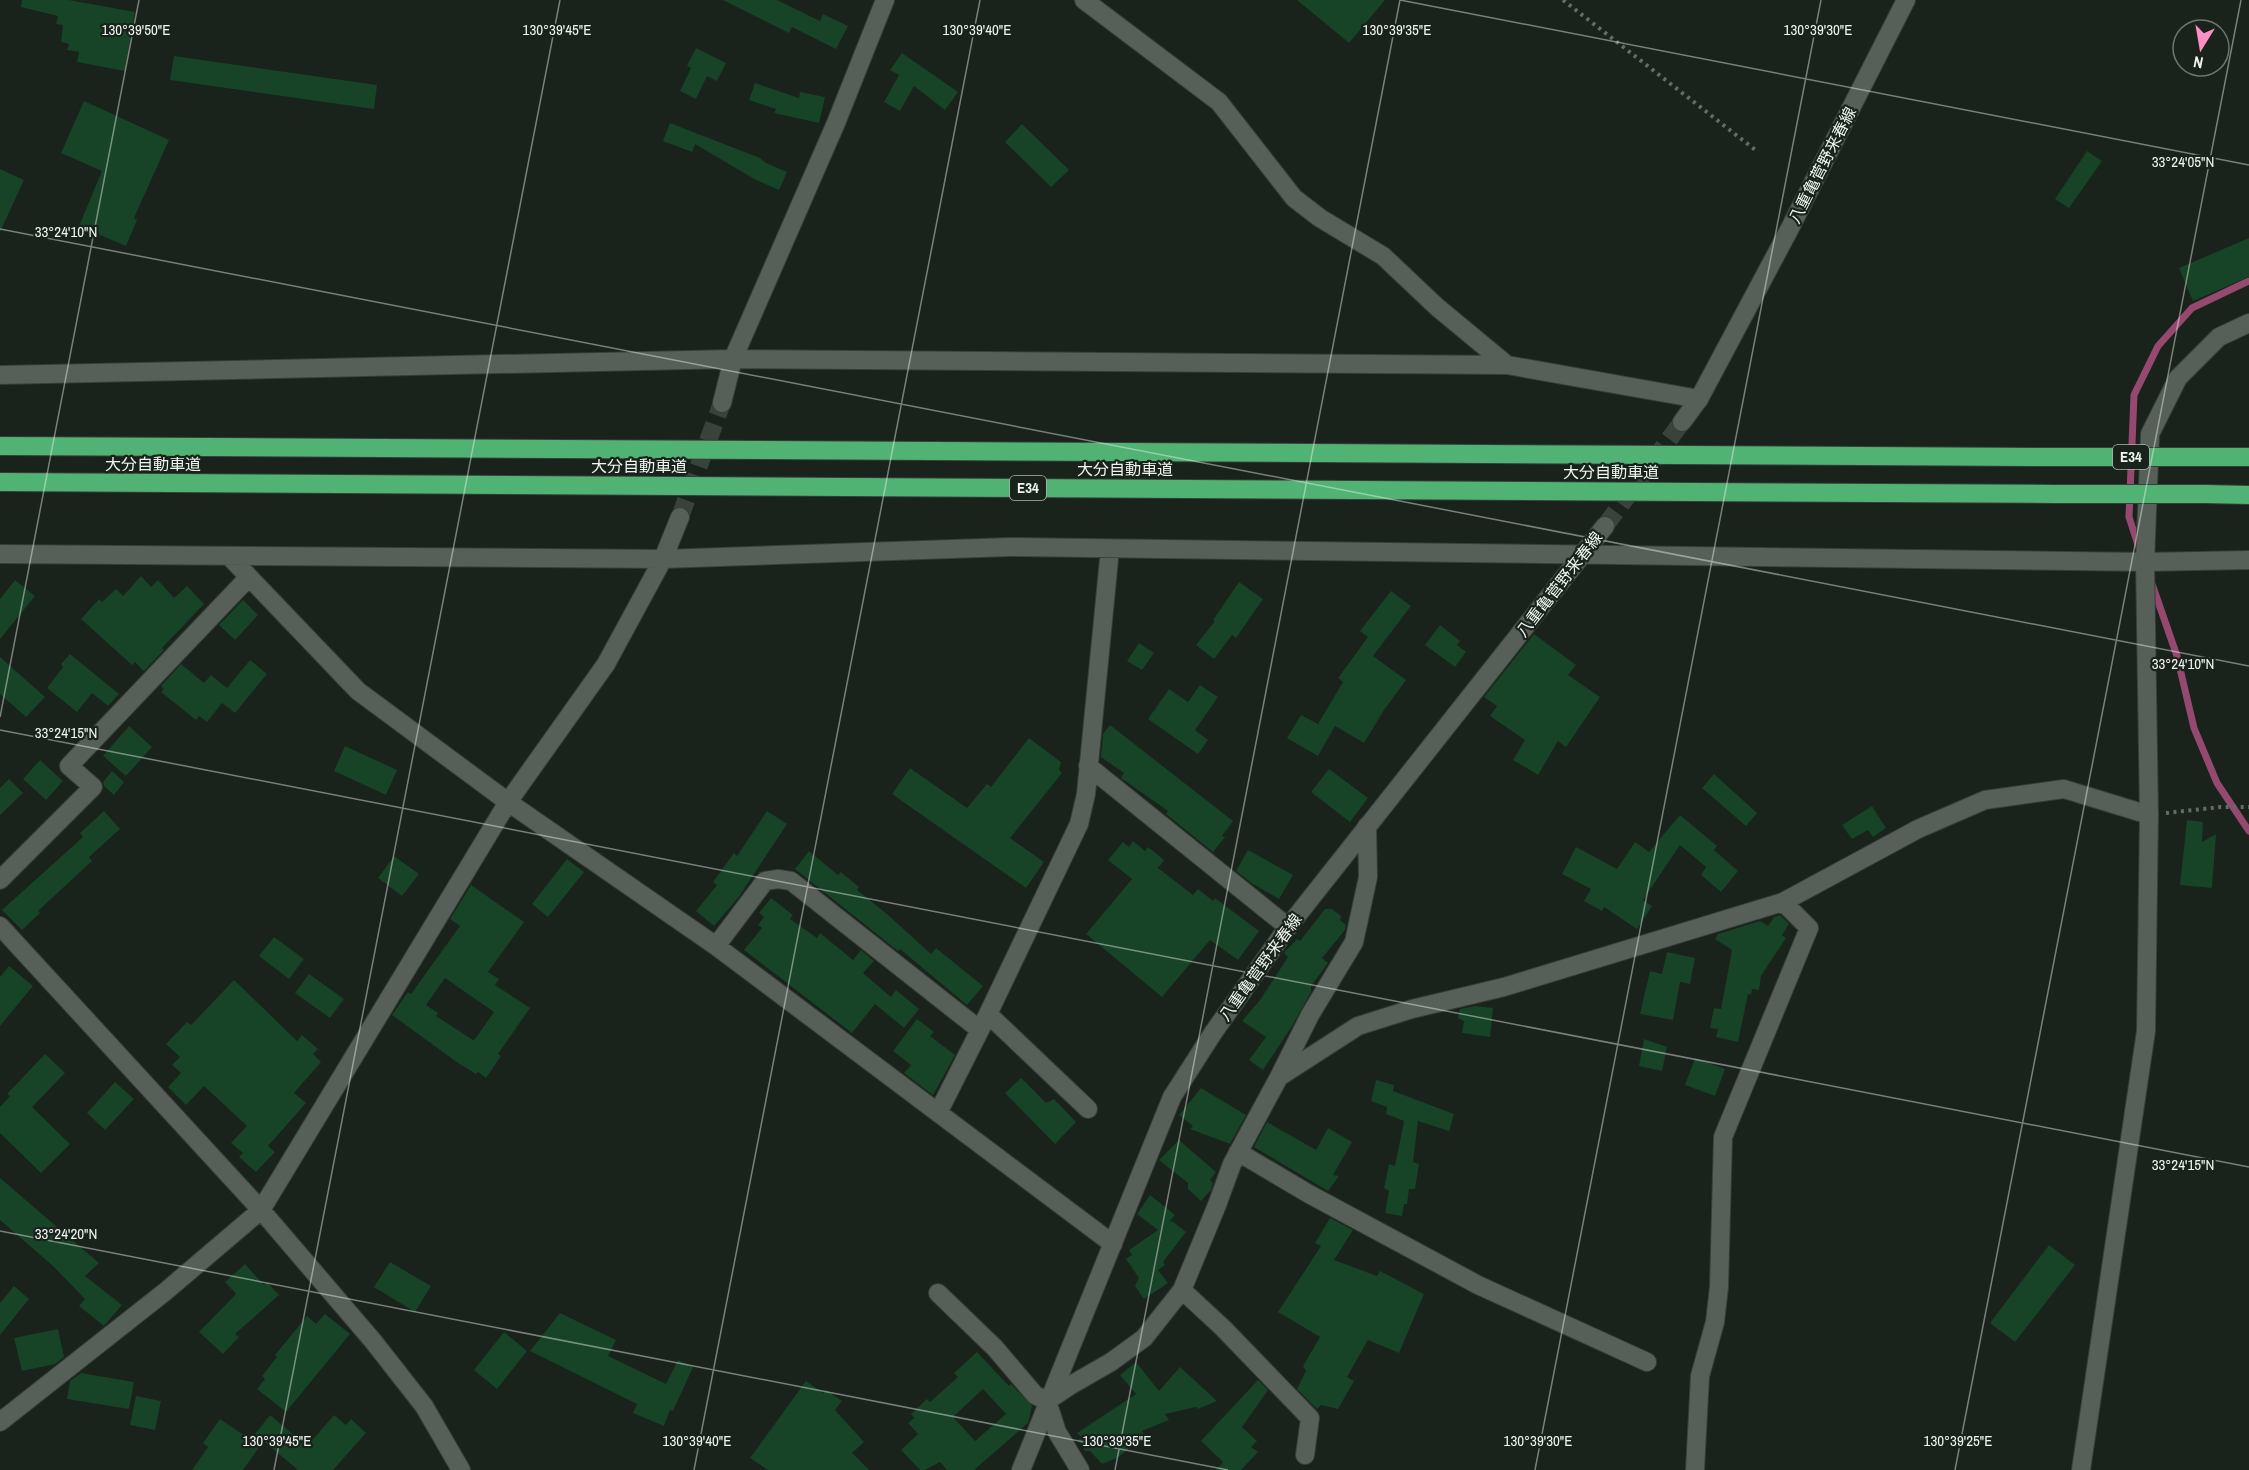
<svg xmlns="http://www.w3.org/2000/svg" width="2249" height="1470" viewBox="0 0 2249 1470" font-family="'Archivo Narrow','Noto Sans JP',sans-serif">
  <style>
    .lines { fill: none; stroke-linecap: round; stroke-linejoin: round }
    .stream { stroke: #96496f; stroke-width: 7 }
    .building { fill: #174327; fill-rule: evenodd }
    .minor-tunnel { stroke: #39423b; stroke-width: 18; stroke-dasharray: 18 9; stroke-linecap: butt }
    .secondary-tunnel { stroke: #39423b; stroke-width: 18; stroke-dasharray: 18 9; stroke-linecap: butt }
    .minor-casing { stroke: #383e3a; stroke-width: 20 }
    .tertiary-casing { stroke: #383e3a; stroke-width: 20 }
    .secondary-casing { stroke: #383e3a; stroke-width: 20 }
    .motorway-casing { stroke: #383e3a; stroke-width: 20 }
    .path { stroke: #646c66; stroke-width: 4; stroke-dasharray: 3 4.5; stroke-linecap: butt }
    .minor { stroke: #566058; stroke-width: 18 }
    .tertiary { stroke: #566058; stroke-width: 18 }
    .secondary { stroke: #566058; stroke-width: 18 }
    .motorway { stroke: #50b273; stroke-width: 18 }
    .motorway-bridge-casing { stroke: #383e3a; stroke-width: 20; stroke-linecap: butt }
    .motorway-bridge { stroke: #50b273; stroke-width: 18 }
    .ticks { fill: none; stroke: #eff5f1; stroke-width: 1.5; stroke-opacity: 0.45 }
    .labels { text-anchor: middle; stroke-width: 4.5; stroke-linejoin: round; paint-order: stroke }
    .shield { fill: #19221b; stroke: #afb6b1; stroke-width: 1.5 }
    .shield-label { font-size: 15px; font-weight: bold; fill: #eff5f1 }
    .street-label { font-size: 16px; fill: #eff5f1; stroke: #19221b }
    .ticks-label { font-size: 15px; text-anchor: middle; fill: #eff5f1; stroke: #19221b; stroke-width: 4.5; stroke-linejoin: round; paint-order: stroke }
  </style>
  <rect width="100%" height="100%" fill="#19221b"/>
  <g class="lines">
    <!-- stream -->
    <path class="stream" d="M2139 548 2129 517 2134 395 2158 346 2192 308 2249 281
      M2152 584 2177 656 2194 728 2217 783 2249 831"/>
  </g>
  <!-- building -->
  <path class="building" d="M22 0H69L135 12 125 71 77 62 79 52 67 50 69 44 61 42 63 25 56 24 58 16 21 7Z
    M723 0H777L820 21 823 14 848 26 836 49 792 27 789 33Z
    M1297 0H1385L1349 43Z
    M696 48 726 63 717 81 707 76 696 99 680 91 691 68 687 66Z
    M902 53 958 92 945 110 914 86 900 111 884 102 899 75 890 70Z
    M174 56 377 85 374 109 170 80Z
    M755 83 799 98 800 92 825 97 819 123 774 113 776 109 749 100Z
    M84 101 169 140 134 218 137 220 126 246 79 226 102 171 61 153Z
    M670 123 760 158 766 163 787 172 779 190 756 180 695 144 692 152 663 141Z
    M1022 124 1069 170 1051 187 1005 142Z
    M2087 151 2102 161 2069 208 2055 199Z
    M0 169 24 180 0 232Z
    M2249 238V277L2193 301 2179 268Z
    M141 576 151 587 158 580 174 598 187 586 204 604 162 648 164 650 144 671 135 662 132 665 81 619 99 599 102 602 116 589 123 596Z
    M15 580 35 596 0 639V599Z
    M1239 582 1263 599 1236 638 1232 635 1214 659 1196 645 1215 621 1213 620Z
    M1391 591 1411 606 1373 656 1406 680 1384 710 1364 743 1335 726 1318 756 1287 738 1301 715 1318 724 1343 682 1338 678 1368 637 1360 631Z
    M243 600 258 615 235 640 219 625Z
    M1440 625 1460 641 1457 645 1466 652 1455 667 1425 645Z
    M1534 634 1576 665 1568 675 1600 697 1566 747 1558 741 1538 775 1513 760 1525 740 1490 716 1497 706 1484 697Z
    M1139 643 1154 653 1142 670 1127 661Z
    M70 654 119 694 108 706 92 693 77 712 47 688 63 667 61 664Z
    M0 657 45 697 26 717 0 694Z
    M250 660 267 674 235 713 222 703 207 722 199 716 196 720 161 692 164 689 161 686 181 664 204 683 211 675 227 688Z
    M1200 685 1218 697 1195 730 1208 740 1198 754 1148 719 1169 689 1188 702Z
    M1110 725 1233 821 1222 836 1225 837 1213 852 1166 814 1168 811 1121 778 1124 773 1101 757 1103 734Z
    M129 726 152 747 126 776 103 756Z
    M1029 738 1061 762 1059 770 1062 773 1010 838 1044 862 1026 888 892 794 910 768 967 808 987 784 991 787Z
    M345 746 397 770 386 795 334 771Z
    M40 760 63 781 46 800 23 779Z
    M1329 769 1368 798 1350 822 1311 792Z
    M112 771 124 782 114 795 104 786 103 782Z
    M1714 774 1757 813 1746 826 1702 788Z
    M9 779 23 793 0 815V788Z
    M1872 806 1886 828 1873 837 1868 830 1852 839 1842 825Z
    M104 811 120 829 89 857 92 861 38 911 40 913 22 930 2 910 83 837 80 833Z
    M767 811 787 824 738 898 714 926 696 911 717 885 713 882 734 853 737 856Z
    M1680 815 1717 846 1714 850 1738 871 1721 892 1701 875 1706 867 1680 845 1643 900 1652 906 1637 929 1604 907 1602 911 1584 901 1591 889 1562 874 1576 847 1617 869 1635 842 1649 852Z
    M2187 820 2203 822 2202 842 2216 834 2212 888 2180 885Z
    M1133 841 1145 851 1148 847 1164 860 1158 868 1193 895 1198 889 1213 901 1215 898 1259 931 1238 960 1210 940 1162 997 1086 934 1132 879 1108 860 1123 842 1129 847Z
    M1248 850 1293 875 1279 899 1253 884 1236 871Z
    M809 851 838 875 841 872 859 887 857 890 887 914 931 954 936 948 983 986 967 1005 900 949 898 951 795 869Z
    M394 856 419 874 402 896 378 878Z
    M567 859 584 872 548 917 532 904Z
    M471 885 524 922 488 972 499 979 495 985 530 1008 498 1054 501 1056 486 1078 478 1072 476 1074 458 1063 392 1015 408 992 411 994 460 926 450 919ZM445 978 494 1012 475 1039 473 1040 436 1016 438 1013 426 1005Z
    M771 898 793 915 790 919 817 938 820 933 853 960 861 950 874 961 863 973 891 997 896 990 919 1009 904 1028 875 1004 852 1033 744 950 762 928 758 925 764 917 759 913Z
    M1325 909H1332L1341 916 1340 920 1346 925 1345 930 1322 958 1328 963 1311 986V992L1292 1026 1263 1070 1249 1060 1266 1037 1242 1021 1260 1000 1288 957 1284 953 1297 939 1300 941Z
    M1780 915 1789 924 1782 935 1786 938 1761 976 1759 990 1752 989 1751 995 1748 994 1738 1042 1716 1037 1718 1029 1710 1028 1714 1008 1721 1009 1732 950 1715 939 1718 934 1760 921 1768 926 1774 917Z
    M274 937 304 959 289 979 259 956Z
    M1667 952 1695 958 1690 984 1680 982 1673 1020 1640 1014 1650 971 1662 974Z
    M9 966 33 986 0 1026V977Z
    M309 974 344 999 330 1018 295 993Z
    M234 980 297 1041 302 1035 318 1049 313 1054 321 1062 294 1093 306 1103 268 1146 275 1152 256 1172 239 1157 243 1153 231 1143 247 1126 204 1086 186 1105 168 1087 181 1073 172 1065 180 1057 166 1044 187 1022 191 1025Z
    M1475 1006 1493 1008 1490 1037 1462 1033 1464 1021 1458 1018 1460 1009Z
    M917 1019 934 1032 930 1036 955 1055 933 1095 904 1073 911 1065 893 1051Z
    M1644 1039 1667 1047 1662 1071 1639 1066Z
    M45 1054 65 1073 32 1107 70 1144 41 1173 0 1133V1107L10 1096 7 1094Z
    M1695 1058 1725 1069 1715 1096 1685 1085Z
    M1021 1078 1046 1103 1054 1099 1076 1122 1055 1144 1005 1093Z
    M1376 1080 1394 1085 1393 1091 1454 1114 1449 1131 1418 1121 1413 1162 1419 1164 1415 1189H1409L1407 1204H1404L1402 1216 1385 1213 1389 1191 1384 1188 1389 1164 1395 1166 1404 1121 1386 1114 1387 1107 1371 1101Z
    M115 1082 134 1099 105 1130 87 1113Z
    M1201 1088 1246 1115 1230 1144 1190 1129 1193 1126 1179 1115Z
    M1267 1122 1316 1150 1328 1128 1352 1142 1333 1175 1339 1176 1328 1191 1254 1147Z
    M1179 1140 1216 1172 1210 1180 1213 1183 1211 1190 1201 1201 1188 1189V1183L1159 1160Z
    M0 1178 99 1263 85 1276 122 1305 104 1326 79 1306 85 1299 53 1266 0 1220Z
    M1150 1195 1175 1215 1169 1222 1172 1221 1186 1232 1163 1262 1165 1265 1158 1270 1168 1283 1144 1299 1135 1286 1139 1278 1126 1259 1132 1255 1129 1250 1158 1230 1137 1214Z
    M1330 1218 1353 1230 1334 1260 1377 1276 1380 1271 1424 1294 1399 1353 1368 1340 1347 1377 1354 1381 1338 1409 1321 1405 1317 1409 1297 1389 1306 1371 1303 1366 1320 1337 1278 1312 1321 1246 1315 1243Z
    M2049 1245 2075 1265 2015 1342 1990 1323Z
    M390 1262 431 1286 415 1312 374 1287Z
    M245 1264 264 1285 267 1282 279 1295 235 1334 239 1337 223 1354 199 1332 236 1294 225 1282Z
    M14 1286 29 1299 0 1335V1303Z
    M560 1313 616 1340 608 1356 666 1384 678 1360 693 1367 673 1411 670 1410 664 1426 633 1413 637 1404 530 1351Z
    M325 1314 350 1334 286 1412 257 1389 265 1379 262 1376 277 1357 275 1355 307 1316 316 1324Z
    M58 1329 64 1357 55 1364 22 1371 14 1338Z
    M504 1332 527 1351 497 1389 474 1370Z
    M977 1352 1009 1386 1011 1384 1032 1406 1028 1423 974 1470H947L940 1462 925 1470H920L901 1450 918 1434 908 1423 914 1418 911 1414 927 1399 930 1402 958 1377 954 1373ZM983 1389 1006 1414 975 1441 953 1417Z
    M1136 1362 1159 1391 1180 1367 1217 1401 1198 1409 1196 1407 1165 1414 1169 1420 1142 1431 1145 1436 1117 1458 1102 1464 1090 1451H1085L1078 1440 1082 1438 1077 1433 1136 1394 1120 1375Z
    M81 1373 134 1382 129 1409 67 1399 70 1381Z
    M1258 1380 1268 1390 1242 1427 1257 1441 1251 1447 1258 1452 1241 1470H1216L1223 1462 1201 1441Z
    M806 1381 823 1393 826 1390 842 1401 835 1410 864 1442 852 1453 869 1470H768L750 1458Z
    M136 1396 161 1401 155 1430 130 1425Z
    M270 1415 307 1446 334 1415 346 1425 351 1419 366 1433 333 1470H298L255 1434Z
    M220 1419 260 1446 243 1470H192L208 1447 203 1443Z"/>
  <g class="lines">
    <!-- minor-tunnel -->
    <path class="minor-tunnel" d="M680 517 722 403"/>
    <!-- secondary-tunnel -->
    <path class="secondary-tunnel" d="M1605 526 1682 422"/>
    <!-- minor casing -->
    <g class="minor-casing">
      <path id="minor" d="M1084 0 1219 102 1294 198 1320 218 1383 256 1437 307 1507 365
        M0 375 733 359 1507 365 1699 399
        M722 403 733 359 836 123 885 0
        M0 554 663 559 1010 547 2145 562 2249 560
        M229 556 358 691 508 802 716 946 1113 1244
        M1088 766 1288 927
        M0 880 93 787 69 766 249 577
        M0 926 261 1210 373 1341 424 1406 461 1470
        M716 946 765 881 778 879 791 881 980 1030
        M988 1014 1088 1109
        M1280 1075 1310 1015 1354 942 1368 877 1367 826
        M938 1113 988 1014 1079 824 1086 794 1110 549
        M1238 1152 1309 1194 1478 1285 1647 1362
        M1182 1290 1223 1328 1310 1418 1305 1455
        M938 1293 995 1348 1035 1395 1047 1401 1057 1432 1080 1470
        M1047 1401 1071 1385 1111 1362 1144 1338 1182 1290 1217 1205 1232 1164 1279 1077 1358 1026 1412 1009 1504 987 1783 902 1918 829 1985 800 2064 789 2149 815
        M0 1422 166 1291 261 1210 508 802 606 664 663 559 680 517
        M1695 1470 1700 1376 1715 1322 1719 1287 1723 1137 1809 928 1783 902"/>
    </g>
    <!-- tertiary casing -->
    <g class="tertiary-casing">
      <path id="tertiary" d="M2081 1470 2146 1031 2149 815 2145 562 2150 434 2178 378 2219 337 2249 323"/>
    </g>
    <!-- secondary casing -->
    <g class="secondary-casing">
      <path id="secondary" d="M1682 422 1699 399 1789 230 1906 0
        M1021 1470 1172 1097 1213 1033 1288 927 1605 526"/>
    </g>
    <!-- motorway casing -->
    <g class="motorway-casing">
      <path id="motorway" d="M0 446 2055 457
        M2208 457H2249
        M0 482 2056 494
        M2206 494 2249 495"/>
    </g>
    <!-- path -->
    <path class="path" d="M1563 0 1758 152
      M2166 813 2221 807H2249"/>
    <!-- minor -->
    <use href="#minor" class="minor"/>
    <!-- tertiary -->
    <use href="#tertiary" class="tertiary"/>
    <!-- secondary -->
    <use href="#secondary" class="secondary"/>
    <!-- motorway -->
    <use href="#motorway" class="motorway"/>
    <!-- motorway-bridge casing -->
    <g class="motorway-bridge-casing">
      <path id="motorway-bridge" d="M2055 457H2208
        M2056 494H2206"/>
    </g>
    <!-- motorway-bridge -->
    <use href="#motorway-bridge" class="motorway-bridge"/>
  </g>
  <!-- ticks -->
  <path class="ticks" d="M1400 0 2249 165M0 229 2249 666M0 717 139 0M0 730 2249 1167M0 1231 1228 1470M274 1470 560 0M694 1470 980 0M1115 1470 1400 0M1535 1470 1821 0M1955 1470 2241 0"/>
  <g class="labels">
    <!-- shield labels -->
    <g class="shield">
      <rect x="2113" y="445" width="36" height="24" rx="4.5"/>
      <rect x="1010" y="476" width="36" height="24" rx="4.5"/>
    </g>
    <g class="shield-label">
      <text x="2131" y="462">E34</text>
      <text x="1028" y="493">E34</text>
    </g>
    <!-- street labels -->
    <g class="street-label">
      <text transform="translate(1822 165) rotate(-63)" y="6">八重亀菅野来春線</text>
      <text x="153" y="470">大分自動車道</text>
      <text x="639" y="472">大分自動車道</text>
      <text x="1125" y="475">大分自動車道</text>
      <text x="1611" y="478">大分自動車道</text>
      <text transform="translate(1559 584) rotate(-52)" y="6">八重亀菅野来春線</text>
      <text transform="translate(1260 967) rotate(-54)" y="6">八重亀菅野来春線</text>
    </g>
  </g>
  <g class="ticks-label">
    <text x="136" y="35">130°39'50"E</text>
    <text x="557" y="35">130°39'45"E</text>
    <text x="977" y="35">130°39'40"E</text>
    <text x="1397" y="35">130°39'35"E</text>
    <text x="1818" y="35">130°39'30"E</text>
    <text x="2183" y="167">33°24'05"N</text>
    <text x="66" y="237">33°24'10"N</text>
    <text x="2183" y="669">33°24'10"N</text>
    <text x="66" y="738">33°24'15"N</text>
    <text x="2183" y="1170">33°24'15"N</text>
    <text x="66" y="1239">33°24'20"N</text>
    <text x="277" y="1446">130°39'45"E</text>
    <text x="697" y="1446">130°39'40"E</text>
    <text x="1117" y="1446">130°39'35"E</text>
    <text x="1538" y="1446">130°39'30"E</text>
    <text x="1958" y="1446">130°39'25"E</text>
  </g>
  <!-- north arrow -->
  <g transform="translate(2201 48) rotate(191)"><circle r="28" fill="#19221b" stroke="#6f7671" stroke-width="1.5"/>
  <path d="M0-4.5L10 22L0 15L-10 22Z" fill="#fc8fc3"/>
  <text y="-9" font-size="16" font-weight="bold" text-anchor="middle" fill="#eff5f1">N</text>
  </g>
</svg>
